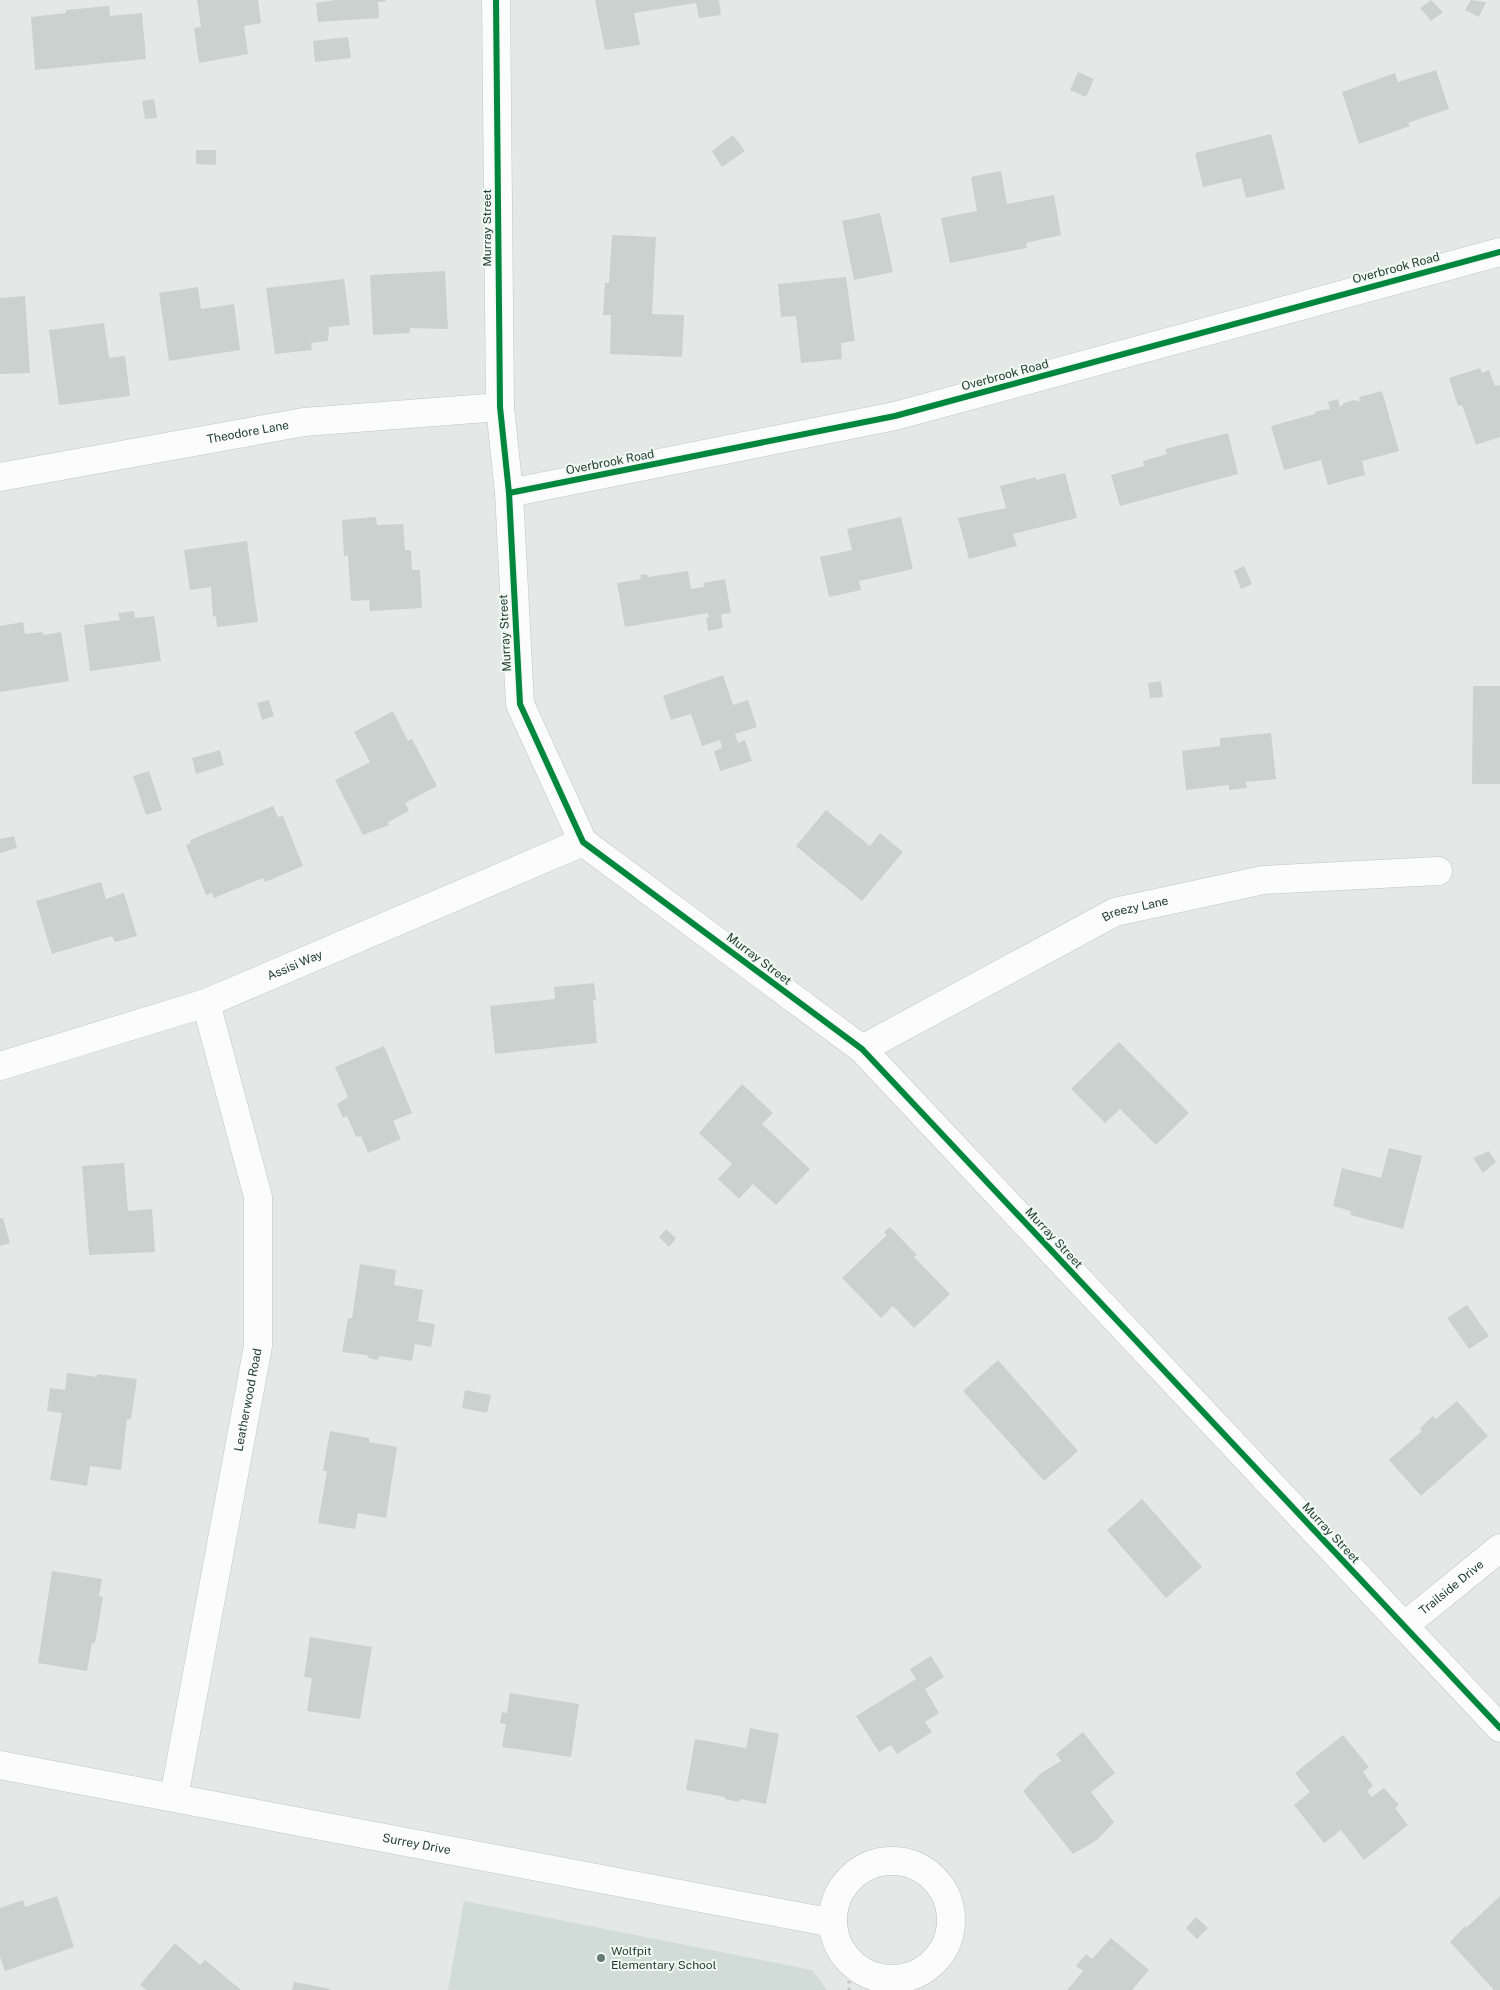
<svg xmlns="http://www.w3.org/2000/svg" width="1500" height="1990" viewBox="0 0 1500 1990" font-family="'Public Sans',sans-serif">
  <style>
    .built { fill: #d1dbd7 }
    .building { fill: #cbd1ce }
    .lines { fill: none; stroke-linecap: round; stroke-linejoin: round }
    .street-casing { stroke: #c1c6c4; stroke-width: 29 }
    .path { stroke: #c1cac5; stroke-width: 3; stroke-dasharray: 2.5 4; stroke-linecap: butt }
    .street { stroke: #fbfcfb; stroke-width: 28 }
    .cycleway-casing { stroke: #f2f9f5; stroke-width: 9 }
    .cycleway { stroke: #00873e; stroke-width: 6 }
    .poi-dot { fill: #657a73; stroke: #f2f9f5; stroke-width: 2 }
    .labels { text-anchor: middle; stroke-width: 4; stroke-linejoin: round; paint-order: stroke }
    .street-label { font-size: 12px; fill: #213e35; stroke: #f2f9f5 }
    .poi-label { font-size: 12px; fill: #213e35; stroke: #f2f9f5; text-anchor: start }
  </style>
  <rect width="100%" height="100%" fill="#e4e9e7"/>
  <!-- built -->
  <path class="built" d="M464 1901 812 1970 827 1990H448Z"/>
  <!-- building -->
  <path class="building" d="M197 0H258L261 23 244 26 248 54 199 63 194 28 201 27Z
    M335 0H386V1L378 2 379 18 318 22 316 3Z
    M595 0H719L721 15 699 18 696 3 634 13 640 45 605 50Z
    M1431 0 1443 12 1431 21 1420 8Z
    M1471 0 1486 2 1479 17 1465 10Z
    M109 6 110 16 142 13 146 59 35 70 31 17 66 13V10Z
    M348 37 351 58 315 62 313 41Z
    M1436 70 1449 109 1408 123 1410 126 1359 144 1342 92 1395 73 1398 82Z
    M1078 72 1094 79 1086 97 1070 90Z
    M154 99 157 118 145 119 142 101Z
    M1271 134 1285 189 1246 198 1241 178 1203 187 1195 153Z
    M733 135 745 151 722 167 712 151Z
    M196 150H216V165L196 164Z
    M1001 171 1007 204 1054 195 1061 235 1026 243 1027 248 950 263 941 218 977 211 971 177Z
    M880 213 893 272 854 280 842 221Z
    M612 235 656 237 652 314 684 315 682 357 610 354 611 315H603L605 283H609Z
    M445 271 448 329 410 328V333L373 335 370 275Z
    M846 277 855 341 841 343 842 359 801 363 796 316 781 317 778 284Z
    M344 279 350 325 329 327 328 341 311 343 312 350 275 354 266 288Z
    M198 287 201 309 234 304 240 350 169 361 159 293Z
    M25 296 30 373 0 374V298Z
    M104 323 109 358 125 356 130 396 59 405 49 330Z
    M1480 368 1482 373 1489 370 1495 386 1500 385V437L1476 445 1462 405 1458 406 1449 378Z
    M1382 391 1399 451 1362 461 1365 475 1328 485 1321 460 1284 470 1271 426 1315 414 1316 411 1330 409 1328 402 1338 399 1340 407 1344 403 1353 400 1360 401 1359 397Z
    M1228 433 1238 474 1120 506 1111 475 1144 466 1143 461 1167 454 1165 449Z
    M1065 473 1077 518 1013 534 1017 546 969 559 958 518 1006 508 1000 486 1036 477V480Z
    M376 517 377 525 403 524 405 550H411L412 570H420L422 608 370 611 369 600 351 601 348 555 344 556 342 520Z
    M901 517 913 569 859 581 861 590 829 597 820 557 852 550 847 529Z
    M247 541 258 622 217 627 216 616 213 617 211 587 190 590 184 550Z
    M1244 566 1252 584 1241 589 1234 571Z
    M688 571 691 589 704 587 703 583 725 579 731 613 721 614 723 628 708 631 706 618 709 617 708 613 625 627 617 583 641 579 640 575 647 574 648 577Z
    M134 611 135 618 154 616 161 661 90 671 84 625 120 620 118 613Z
    M23 622 25 634 43 632V635L61 632 69 681 0 692V626Z
    M723 675 733 705 748 700 757 727 735 734 738 743 745 740 752 761 720 771 714 751 722 748 720 740 702 746 691 714 671 720 663 696Z
    M1161 681 1163 697 1150 698 1148 683Z
    M1473 686H1500V784H1472Z
    M269 700 274 716 262 720 257 703Z
    M393 711 408 741 412 739 437 786 405 803 409 811 388 822 389 825 363 835 335 780 370 762 354 732Z
    M1271 733 1276 779 1246 782 1247 788 1229 790V785L1186 790 1182 751 1220 746V738Z
    M220 750 224 765 196 774 192 758Z
    M149 771 162 810 146 815 133 776Z
    M273 806 278 817 283 816 303 866 265 882 263 878 214 898 212 893 206 895 186 845 191 843 190 840Z
    M826 810 870 846 880 833 903 852 862 901 796 846Z
    M14 836 17 848 0 853V839Z
    M101 882 106 899 124 893 137 936 115 942 112 936 52 954 36 901Z
    M594 983 596 1000H593L597 1043 495 1054 490 1006 555 999 554 987Z
    M1119 1042 1189 1113 1156 1145 1120 1109 1105 1123 1071 1089Z
    M384 1046 412 1113 393 1121 401 1139 368 1153 361 1136 356 1137 347 1116 343 1118 337 1104 348 1097 335 1067Z
    M742 1084 773 1113 762 1124 810 1169 776 1205 753 1184 739 1199 718 1179 732 1164 699 1133Z
    M1389 1148 1422 1156 1403 1229 1351 1215V1211L1333 1206 1342 1168 1381 1178Z
    M1489 1151 1496 1162 1483 1173 1473 1158Z
    M124 1163 128 1211 152 1209 155 1252 89 1255 82 1166Z
    M0 1218H3L10 1243 0 1246Z
    M890 1227 917 1255 914 1257 950 1294 914 1328 893 1306 881 1318 842 1278 887 1235 884 1232Z
    M666 1229 676 1238 669 1247 659 1237Z
    M360 1264 396 1270 394 1285 423 1290 418 1321 435 1324 431 1347 415 1344 412 1361 380 1356 377 1360 369 1358 367 1355 342 1352 348 1318H352Z
    M1467 1305 1489 1336 1469 1349 1447 1318Z
    M998 1360 1078 1451 1044 1481 963 1391Z
    M67 1373 97 1377V1374L137 1379 131 1419H127L121 1470 90 1466 87 1486 50 1480 62 1413 47 1411 50 1388 65 1390Z
    M465 1390 491 1395 487 1413 462 1408Z
    M1457 1401 1488 1436 1421 1496 1389 1460 1422 1431 1420 1428 1433 1416 1436 1419Z
    M330 1431 369 1438V1442L397 1447 386 1518 358 1513 355 1529 318 1523 327 1471H323Z
    M1142 1499 1202 1567 1166 1598 1107 1530Z
    M52 1571 102 1579 99 1596 103 1597 95 1643H92L87 1671 38 1663Z
    M310 1637 372 1647 360 1719 307 1711 312 1678 304 1677Z
    M931 1656 944 1677 925 1689 939 1713 925 1722 932 1732 897 1754 891 1745 879 1752 856 1716 916 1679 910 1669Z
    M510 1693 579 1704 571 1757 502 1747 506 1724 500 1723 502 1712 507 1713Z
    M750 1728 779 1734 766 1804 740 1799 739 1802 725 1799V1797L686 1790 695 1739 746 1748Z
    M1083 1732 1115 1773 1091 1792 1114 1822 1097 1840 1073 1854 1023 1791 1041 1773 1061 1761 1056 1754Z
    M1343 1735 1369 1767 1363 1772 1373 1786 1367 1791 1372 1797 1384 1788 1399 1805 1395 1808 1408 1825 1364 1860 1341 1830 1324 1843 1294 1805 1310 1792 1295 1773Z
    M57 1896 74 1947 5 1971 0 1957V1908L23 1900 25 1907Z
    M1500 1896V1990H1494L1450 1942 1465 1926 1466 1928Z
    M1196 1917 1208 1928 1197 1939 1186 1928Z
    M1111 1938 1149 1970 1132 1990H1067L1083 1971 1076 1966 1086 1954 1092 1959Z
    M175 1943 200 1965 205 1960 241 1990H147L140 1985Z
    M294 1982 331 1989 330 1990H292Z"/>
  <g class="lines">
    <!-- street casing -->
    <g class="street-casing">
      <g id="street">
        <path d="M496 0 500 407 509 493 520 704 583 842 862 1049 1500 1728"/>
        <path id="s1" d="M0 477 304 422 500 407"/>
        <path d="M509 493 895 416 1500 252"/>
        <path id="s2" d="M862 1049 1115 912 1263 880 1438 871"/>
        <path id="s3" d="M0 1066 206 1003 583 842"/>
        <path id="s4" d="M1404 1626 1500 1548"/>
        <path id="s5" d="M0 1765 833 1923"/>
        <path id="s6" d="M174 1797 258 1346V1197L206 1003"/>
        <circle cx="892" cy="1920" r="59"/>
      </g>
    </g>
    <!-- path -->
    <path class="path" d="M849 1990V1961"/>
    <!-- street -->
    <use href="#street" class="street"/>
    <!-- cycleway casing -->
    <g class="cycleway-casing">
      <path id="cycleway" d="M496 0 500 407 509 493 520 704 583 842 862 1049 1500 1728
        M509 493 895 416 1500 252"/>
    </g>
    <!-- cycleway -->
    <use href="#cycleway" class="cycleway"/>
  </g>
  <!-- markers -->
  <circle class="poi-dot" cx="601" cy="1958" r="5"/>
  <g class="labels">
    <!-- street labels -->
    <g class="street-label">
      <text transform="translate(487 228) rotate(-90)" y="4">Murray Street</text>
      <text transform="translate(1396 268) rotate(-15)" y="4">Overbrook Road</text>
      <text transform="translate(1005 375) rotate(-15)" y="4">Overbrook Road</text>
      <text dy="4" stroke="none"><textPath href="#s1" startOffset="252">Theodore Lane</textPath></text>
      <text transform="translate(610 462) rotate(-11)" y="4">Overbrook Road</text>
      <text transform="translate(505 633) rotate(-93)" y="4">Murray Street</text>
      <text dy="4" stroke="none"><textPath href="#s2" startOffset="308">Breezy Lane</textPath></text>
      <text transform="translate(759 959) rotate(37)" y="4">Murray Street</text>
      <text dy="4" stroke="none"><textPath href="#s3" startOffset="312">Assisi Way</textPath></text>
      <text transform="translate(1054 1238) rotate(47)" y="4">Murray Street</text>
      <text dy="4" stroke="none"><textPath href="#s6" startOffset="404">Leatherwood Road</textPath></text>
      <text transform="translate(1331 1533) rotate(47)" y="4">Murray Street</text>
      <text dy="4" stroke="none"><textPath href="#s4" startOffset="61">Trailside Drive</textPath></text>
      <text dy="4" stroke="none"><textPath href="#s5" startOffset="424">Surrey Drive</textPath></text>
    </g>
    <!-- poi labels -->
    <g class="poi-label">
      <text x="611" y="1955">Wolfpit<tspan x="611" dy="14">Elementary School</tspan></text>
    </g>
  </g>
</svg>
